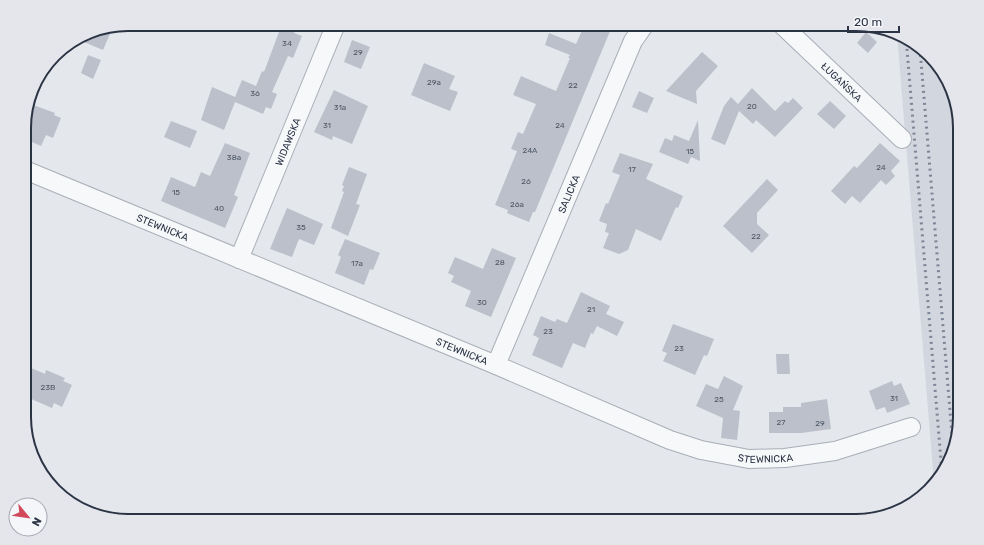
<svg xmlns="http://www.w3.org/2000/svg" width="984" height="545" viewBox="0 0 984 545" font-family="Rubik,sans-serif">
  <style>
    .built { fill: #d2d6de }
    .building { fill: #bbc0ca }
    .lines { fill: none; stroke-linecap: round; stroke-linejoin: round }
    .minor-casing { stroke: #a9aeb7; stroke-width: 20 }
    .minor { stroke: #f7f8fa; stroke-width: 18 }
    .rail { stroke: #7d8696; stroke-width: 3; stroke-dasharray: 2 4; stroke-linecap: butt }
    .labels { text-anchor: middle; stroke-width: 4; stroke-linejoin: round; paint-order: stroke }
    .number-label { font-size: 8px; fill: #4f5766 }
    .street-label { font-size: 10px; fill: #2b3445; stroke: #f4f6f9 }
    .rim { fill: none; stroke: #2b3445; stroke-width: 2 }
  </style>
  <rect width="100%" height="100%" fill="#e4e7ec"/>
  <!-- built -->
  <path class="built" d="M897 35 908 38 943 70 960 121V424L946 469 934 482Z"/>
  <!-- building -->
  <path class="building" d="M282 24H298L294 33 302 36 293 58 288 56 272 92 277 94 271 109 266 107 263 114 235 102 224 130 201 120 212 87 235 97 242 80 256 86 262 71 264 72Z
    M585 24H613L535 212H533L529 222 507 213 508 210 495 205 517 151 511 149 518 132 523 134 536 104 513 95 521 76 556 91 570 58H568L570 55 545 45 549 33 576 44Z
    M113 27 103 50 77 39 88 32Z
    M866 32 877 42 868 53 857 43Z
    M352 40 370 47 361 69 344 62Z
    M702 52 718 66 696 91 697 104 666 91Z
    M88 55 101 60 93 79 81 73Z
    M424 63 455 76 449 89 458 92 450 111 411 95Z
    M752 88 775 111 785 101 788 103 793 98 803 108 775 137 756 120 753 124 739 111 725 145 711 139 724 106 731 97 738 104Z
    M334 90 368 106 352 144 333 136 332 140 314 132Z
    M639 91 654 98 647 113 632 107Z
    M830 101 846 116 834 129 817 114Z
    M28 103 55 113 54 115 61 118 53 138 46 135 41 146 25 139V114Z
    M698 120 700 161 691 157 688 164 659 152 665 138 672 141 674 135 689 141Z
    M171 121 197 131 190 148 164 137Z
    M225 143 250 153 234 195 238 197 225 228 161 201 171 177 195 187 201 172 210 176Z
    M880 143 900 161 891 171 895 176 886 185 881 180 860 203 852 196 845 204 831 191 854 166 857 168Z
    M620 153 653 164 646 179 683 196 678 208 676 207 661 241 636 229 628 250 619 254 603 248 609 233 605 232 607 224 599 221 606 203 608 204 620 175 612 172Z
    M349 167 367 174 356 204 360 205 348 236 331 228 344 192 342 191 344 186 342 185Z
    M767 179 778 190 757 213V224L769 235 752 253 723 226Z
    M287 208 323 224 314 245 299 239 292 257 270 249Z
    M345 239 380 253 373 270 370 269 364 285 335 273 341 257 338 255Z
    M492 248 516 258 491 317 465 306 471 291 451 282 454 276 448 273 455 257 483 269Z
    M581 292 610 306 606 314 624 322 617 336 597 326 593 334 591 333 585 348 573 343 562 368 532 355 539 338 533 335 541 316 555 322 557 319 567 323Z
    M673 324 714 339 707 356 704 355 695 375 663 361 667 353 662 351Z
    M776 354H789L790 374H777Z
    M29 367 45 374 46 370 65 378 63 381 72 385 62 407 54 403 52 408 29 398 31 394 25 391V376Z
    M724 376 743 386 733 410 740 411 737 440 721 438 723 418 696 406 706 384 718 389Z
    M892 381 894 386 901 383 910 404 887 413 885 407 876 410 869 391Z
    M827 399 831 429 801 433H769V412H783V407H801V403Z"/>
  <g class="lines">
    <!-- minor casing -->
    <g class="minor-casing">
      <g id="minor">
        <path id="s1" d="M781 24 902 139"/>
        <path id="s2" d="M25 170 496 365 670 440 701 450 749 459 785 458 835 451 911 427"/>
        <path id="s3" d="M239 259 336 24"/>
        <path id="s4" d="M496 365 633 41 645 24"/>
      </g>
    </g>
    <!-- minor -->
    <use href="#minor" class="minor"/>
    <!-- rail -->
    <path class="rail" d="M906 37 942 473
      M920 49 953 447"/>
  </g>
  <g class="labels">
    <!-- number labels -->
    <g class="number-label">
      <text x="287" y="46">34</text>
      <text x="358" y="55">29</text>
      <text x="434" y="85">29a</text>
      <text x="573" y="88">22</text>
      <text x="255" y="96">36</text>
      <text x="752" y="109">20</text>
      <text x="340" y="110">31a</text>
      <text x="327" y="128">31</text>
      <text x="560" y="128">24</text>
      <text x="530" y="153">24A</text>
      <text x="690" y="154">15</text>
      <text x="234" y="160">38a</text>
      <text x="881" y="170">24</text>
      <text x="632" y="172">17</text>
      <text x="526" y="184">26</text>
      <text x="176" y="195">15</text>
      <text x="517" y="207">26a</text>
      <text x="219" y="211">40</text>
      <text x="301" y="230">35</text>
      <text x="756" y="239">22</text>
      <text x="500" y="265">28</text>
      <text x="357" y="266">17a</text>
      <text x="482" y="305">30</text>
      <text x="591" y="312">21</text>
      <text x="548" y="334">23</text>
      <text x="679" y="351">23</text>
      <text x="48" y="390">23B</text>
      <text x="894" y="401">31</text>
      <text x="719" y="402">25</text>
      <text x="781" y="425">27</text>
      <text x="820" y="426">29</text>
    </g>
    <!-- street labels -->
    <g class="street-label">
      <text dy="4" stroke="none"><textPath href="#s1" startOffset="84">ŁUGAŃSKA</textPath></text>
      <text dy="4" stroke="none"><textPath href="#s3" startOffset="127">WIDAWSKA</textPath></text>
      <text dy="4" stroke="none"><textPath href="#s4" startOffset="186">SALICKA</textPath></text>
      <text dy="4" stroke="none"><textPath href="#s2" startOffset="149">STEWNICKA</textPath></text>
      <text dy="4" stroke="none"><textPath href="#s2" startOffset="473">STEWNICKA</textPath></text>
      <text dy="4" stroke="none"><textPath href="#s2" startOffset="797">STEWNICKA</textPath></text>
    </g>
  </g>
  <!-- crop -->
  <path d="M0 0H984V545H0ZM128 31H856A97 97 0 0 1 953 128V417A97 97 0 0 1 856 514H128A97 97 0 0 1 31 417V128A97 97 0 0 1 128 31Z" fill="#e4e6eb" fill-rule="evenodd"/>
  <path class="rim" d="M128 31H856A97 97 0 0 1 953 128V417A97 97 0 0 1 856 514H128A97 97 0 0 1 31 417V128A97 97 0 0 1 128 31Z"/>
  <!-- north arrow -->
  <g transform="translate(28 517) rotate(119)"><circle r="19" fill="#f4f6f9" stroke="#a4a8b1"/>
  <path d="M0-3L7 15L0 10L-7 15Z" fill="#d1495b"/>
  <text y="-6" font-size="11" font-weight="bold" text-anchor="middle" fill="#2b3445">N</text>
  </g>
  <!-- scale -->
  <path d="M848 26v6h51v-6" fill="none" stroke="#2b3445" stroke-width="2"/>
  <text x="854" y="26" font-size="12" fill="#2b3445" stroke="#f4f6f9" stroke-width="3" paint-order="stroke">20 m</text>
</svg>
